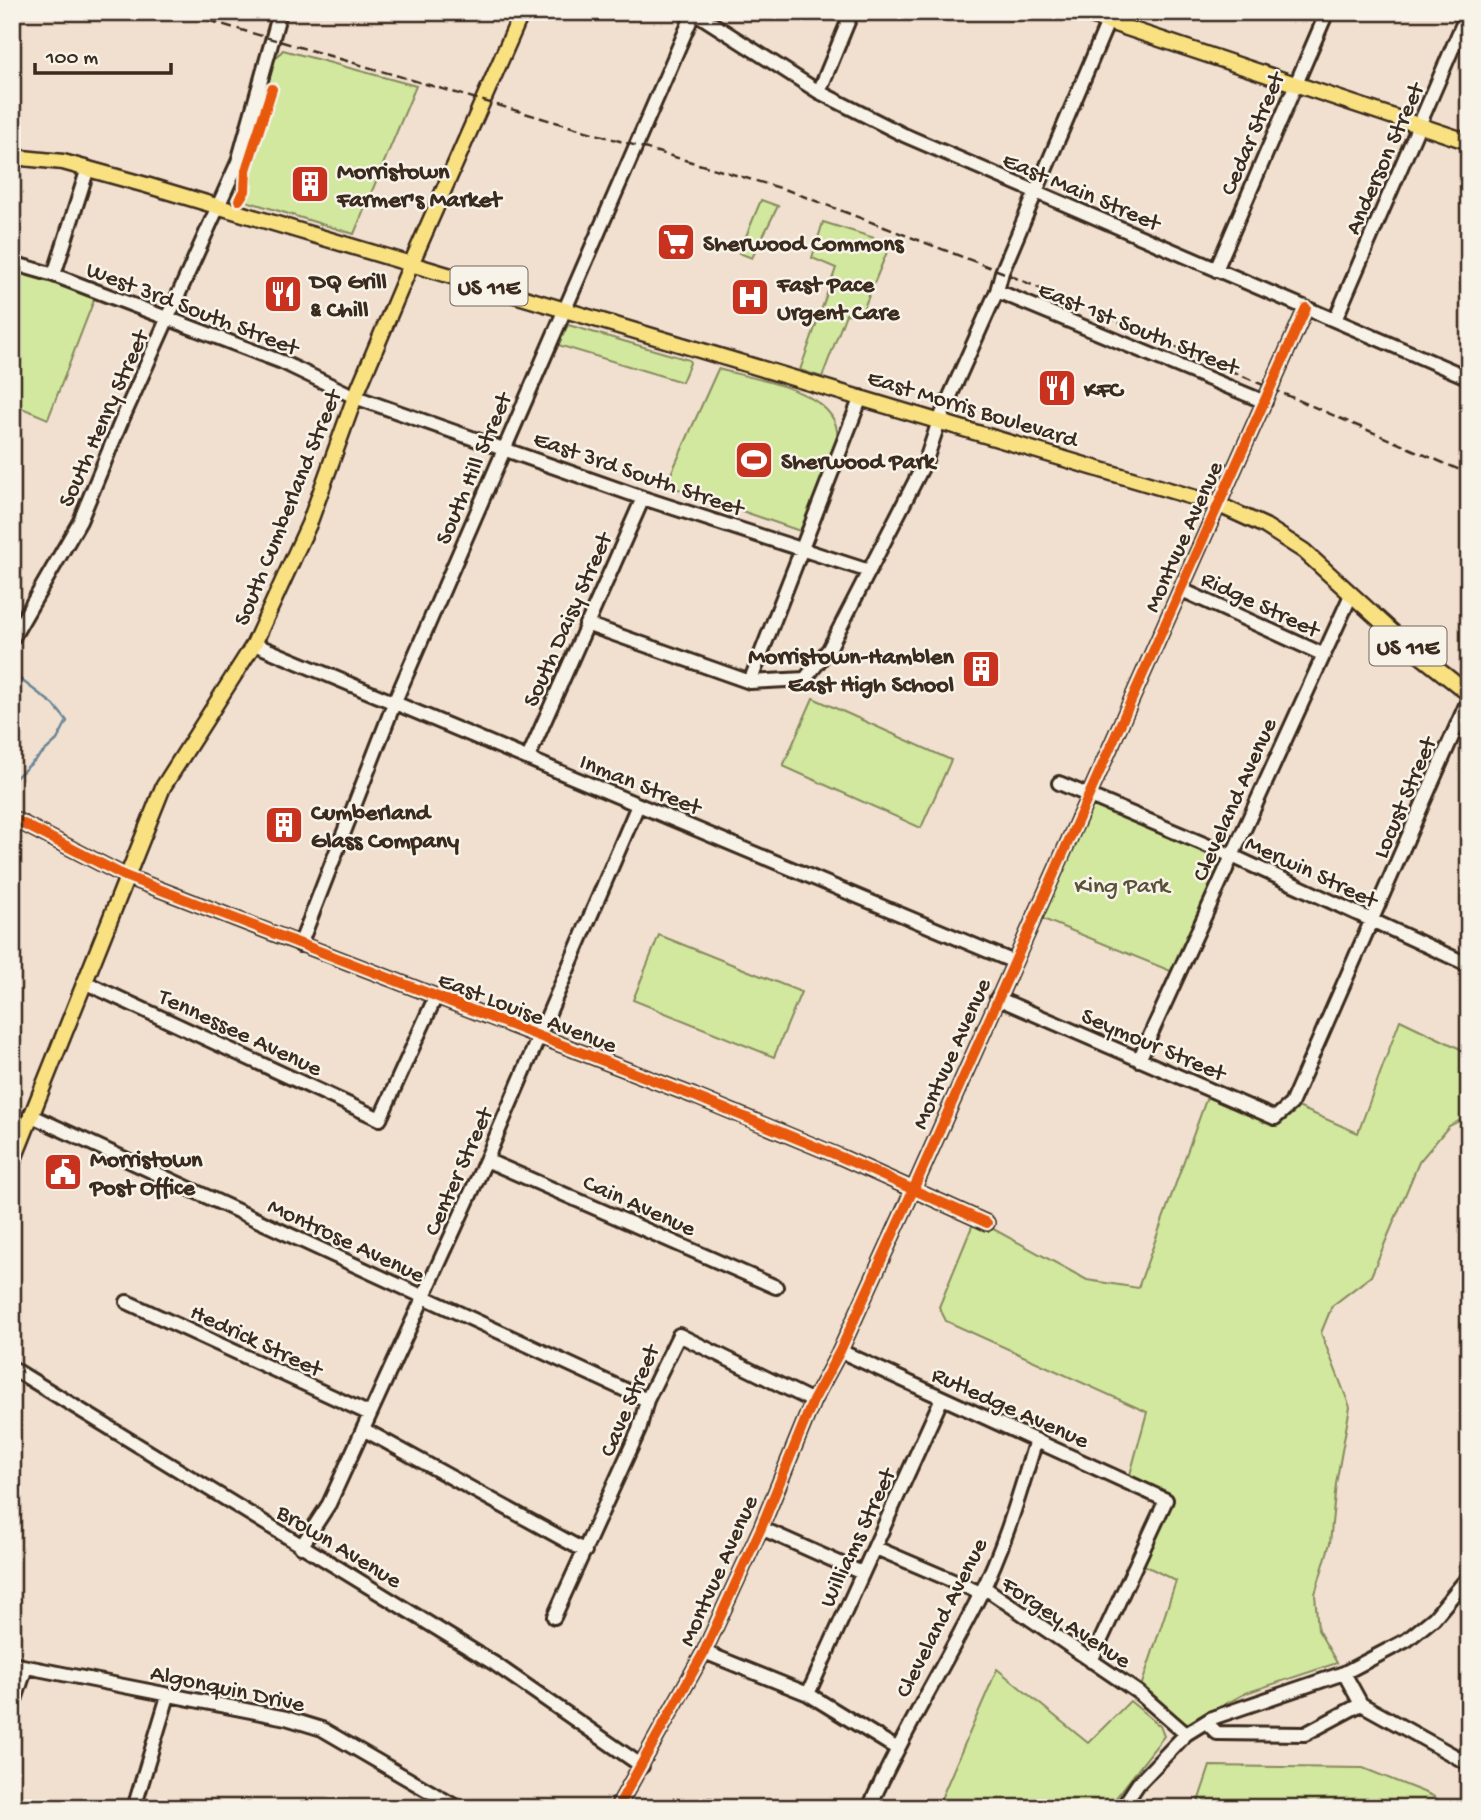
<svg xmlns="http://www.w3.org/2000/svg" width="1481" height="1820" viewBox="0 0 1481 1820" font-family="'Gochi Hand',sans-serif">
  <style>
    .green { fill: #d1e89e; stroke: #86895e; stroke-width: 2 }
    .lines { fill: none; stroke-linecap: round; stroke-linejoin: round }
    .stream { stroke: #6a8597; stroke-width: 2.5 }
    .minor-casing { stroke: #3b2a1e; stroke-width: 18 }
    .major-casing { stroke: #3b2a1e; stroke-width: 19 }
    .minor { stroke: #f7f3e8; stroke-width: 12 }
    .major { stroke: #f9e181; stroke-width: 14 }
    .rail { stroke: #3b2a1e; stroke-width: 2.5; stroke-dasharray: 10 5; stroke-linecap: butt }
    .cycleway-casing { stroke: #f7f3e8; stroke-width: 15 }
    .cycleway { stroke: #e8590c; stroke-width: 10 }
    .labels { text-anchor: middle; stroke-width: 5; stroke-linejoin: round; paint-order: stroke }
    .shield { fill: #f7f3e8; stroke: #73665b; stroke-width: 2 }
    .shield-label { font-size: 23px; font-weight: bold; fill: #3b2a1e }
    .street-label { font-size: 24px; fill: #3b2a1e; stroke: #f7f3e8 }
    .poi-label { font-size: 24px; font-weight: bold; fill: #3b2a1e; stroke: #f7f3e8; text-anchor: start }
    .park-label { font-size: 24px; fill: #595038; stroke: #f7f3e8 }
  </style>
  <rect width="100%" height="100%" fill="#f1e0cf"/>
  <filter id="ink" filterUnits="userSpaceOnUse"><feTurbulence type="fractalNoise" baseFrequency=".0143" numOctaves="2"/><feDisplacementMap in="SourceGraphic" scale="14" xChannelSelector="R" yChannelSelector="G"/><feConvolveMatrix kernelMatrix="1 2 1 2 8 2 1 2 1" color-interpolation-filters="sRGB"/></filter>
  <g filter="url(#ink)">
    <!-- green -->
    <path class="green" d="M283 50 416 86 354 234 243 200 237 193V181L253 140 274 60Z
      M761 200 778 206 752 258 739 253Z
      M823 222 881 240 887 252 861 315 846 314 822 377 800 370 836 268 812 258Z
      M12 263 97 292 48 419 15 405 12 415Z
      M568 325 689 360 690 363 682 382 558 345Z
      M718 369C755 380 850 391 836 446 829 475 812 504 800 531L678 489 670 476Z
      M813 698 951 760 921 828 783 766Z
      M1090 801 1223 860 1173 972 1038 917Z
      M659 935 801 992 774 1057 633 1000Z
      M1400 1020 1469 1053V1116L1449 1126 1419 1162 1371 1276 1332 1306 1321 1333 1350 1407 1336 1484 1330 1543 1315 1594 1318 1630 1337 1663 1246 1693 1180 1729 1139 1693 1176 1581 1138 1562 1165 1500 1128 1482 1147 1412 946 1321 939 1307 975 1219 1087 1280 1138 1288 1207 1097 1274 1118 1291 1104 1358 1133Z
      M997 1669 1088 1743 1130 1701 1160 1726 1164 1736 1108 1808H937Z
      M1210 1766 1363 1768 1431 1795 1451 1808H1196Z"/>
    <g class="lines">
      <!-- stream -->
      <path class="stream" d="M12 673 54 705 67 721 57 740 12 781"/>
      <!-- minor casing -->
      <g class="minor-casing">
        <path id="minor" d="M694 12 819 92 904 135 1469 378
          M819 92 852 12
          M12 263 54 275 282 362 355 397 643 498 869 571
          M1216 270 1327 12
          M54 275 88 168
          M997 291 1265 402
          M1335 320 1468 12
          M1182 590 1322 654
          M586 624 750 682 805 679 829 649 926 460 939 421 997 291 1002 272 1112 12
          M12 639 80 521 121 422 238 162 280 12
          M254 644 1012 961
          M750 682 861 397
          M528 758 643 498
          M1059 783 1230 855 1469 965
          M12 818 125 876 694 1096 841 1157 987 1223
          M300 945 395 701 694 12
          M84 982 380 1119 435 998
          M997 998 1275 1118 1291 1104 1469 698
          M1139 1060 1351 595
          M30 1115 647 1400
          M486 1160 776 1287
          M127 1302 370 1414
          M840 1351 1166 1500 1091 1661
          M12 1368 495 1664 642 1766
          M363 1429 585 1551
          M761 1528 862 1573
          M301 1547 329 1504 486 1160 638 805
          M876 1548 981 1593 988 1590 1139 1693 1186 1734
          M554 1617 639 1430 647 1400 679 1335 813 1401
          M704 1652 808 1694 896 1748
          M12 1664 286 1718 322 1729 458 1808
          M1344 1673 1361 1704 1469 1764
          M808 1694 942 1398
          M12 1709 26 1667
          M1206 1722 1217 1733 1305 1734 1361 1704
          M710 1806 713 1808
          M134 1808 168 1696
          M617 1808 704 1652 761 1528 813 1401 840 1351 914 1188 1306 308
          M869 1808C902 1734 944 1667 980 1595 1005 1546 1020 1492 1036 1440
          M1122 1808 1138 1784 1186 1734 1212 1718 1344 1673 1407 1640 1434 1618 1469 1576"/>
      </g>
      <!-- major casing -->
      <g class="major-casing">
        <path id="major" d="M1079 12 1469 142
          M12 157 63 162 146 185 1219 505 1265 526 1304 551 1408 646 1469 694
          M12 1164 163 787 254 644 309 524 355 397 412 262 522 12"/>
      </g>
      <!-- minor -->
      <use href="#minor" class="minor"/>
      <!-- major -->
      <use href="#major" class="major"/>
      <!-- rail -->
      <path class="rail" d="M180 12 787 190 1002 272 1469 474"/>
      <!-- cycleway casing -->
      <g class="cycleway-casing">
        <path id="cycleway" d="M239 200 245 191 246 170 272 89
          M12 818 125 876 694 1096 841 1157 987 1223
          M617 1808 704 1652 761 1528 813 1401 840 1351 914 1188 1306 308"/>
      </g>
      <!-- cycleway -->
      <use href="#cycleway" class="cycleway"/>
    </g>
  </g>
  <!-- icons -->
  <defs>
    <g id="building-square" transform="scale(2.0125)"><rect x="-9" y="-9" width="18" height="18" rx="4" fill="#c8321e" stroke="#f7f3e8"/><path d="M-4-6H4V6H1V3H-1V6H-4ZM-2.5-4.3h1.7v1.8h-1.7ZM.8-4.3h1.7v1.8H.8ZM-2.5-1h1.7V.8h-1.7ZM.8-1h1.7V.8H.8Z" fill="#fff"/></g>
    <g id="supermarket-square" transform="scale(2.0125)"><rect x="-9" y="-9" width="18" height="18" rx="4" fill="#c8321e" stroke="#f7f3e8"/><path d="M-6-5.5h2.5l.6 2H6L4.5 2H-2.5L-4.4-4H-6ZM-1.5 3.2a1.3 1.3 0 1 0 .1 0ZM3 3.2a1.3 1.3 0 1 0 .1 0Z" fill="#fff"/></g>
    <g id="restaurant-square" transform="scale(2.0125)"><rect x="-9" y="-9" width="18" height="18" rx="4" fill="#c8321e" stroke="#f7f3e8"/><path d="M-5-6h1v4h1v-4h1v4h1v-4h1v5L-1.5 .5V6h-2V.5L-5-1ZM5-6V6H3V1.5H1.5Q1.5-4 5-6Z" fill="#fff"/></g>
    <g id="hospital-square" transform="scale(2.0125)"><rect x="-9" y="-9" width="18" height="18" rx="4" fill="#c8321e" stroke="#f7f3e8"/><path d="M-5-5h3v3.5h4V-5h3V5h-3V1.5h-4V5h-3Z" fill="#fff"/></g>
    <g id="stadium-square" transform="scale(2.0125)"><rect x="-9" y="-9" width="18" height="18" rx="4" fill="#c8321e" stroke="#f7f3e8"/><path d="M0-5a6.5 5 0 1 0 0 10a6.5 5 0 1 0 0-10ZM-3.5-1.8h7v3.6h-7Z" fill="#fff"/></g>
    <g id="civic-square" transform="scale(2.0125)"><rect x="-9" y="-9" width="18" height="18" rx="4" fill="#c8321e" stroke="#f7f3e8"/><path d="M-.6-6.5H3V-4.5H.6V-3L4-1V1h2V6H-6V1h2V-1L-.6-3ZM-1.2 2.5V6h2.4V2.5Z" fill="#fff"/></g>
  </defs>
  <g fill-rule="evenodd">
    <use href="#building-square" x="310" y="184"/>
    <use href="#supermarket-square" x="676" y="242"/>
    <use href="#restaurant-square" x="283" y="294"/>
    <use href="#hospital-square" x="750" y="297"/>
    <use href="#restaurant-square" x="1057" y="388"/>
    <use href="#stadium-square" x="754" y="460"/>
    <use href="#building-square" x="981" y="669"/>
    <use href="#building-square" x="284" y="825"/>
    <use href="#civic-square" x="63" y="1172"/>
  </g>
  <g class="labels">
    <!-- shield labels -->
    <g class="shield">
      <rect x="450.5" y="266.5" width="77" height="39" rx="5"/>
      <rect x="1369.5" y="626.5" width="77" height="39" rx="5"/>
    </g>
    <g class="shield-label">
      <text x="489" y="294">US 11E</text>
      <text x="1408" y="654">US 11E</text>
    </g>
    <!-- street labels -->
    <g class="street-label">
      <text transform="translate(1251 133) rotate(-67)" y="8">Cedar Street</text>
      <text transform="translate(1383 158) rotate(-66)" y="8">Anderson Street</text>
      <text transform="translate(1082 190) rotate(23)" y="8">East Main Street</text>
      <text transform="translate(193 307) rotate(21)" y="8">West 3rd South Street</text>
      <text transform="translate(1139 327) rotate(22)" y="8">East 1st South Street</text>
      <text transform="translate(973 407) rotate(17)" y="8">East Morris Boulevard</text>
      <text transform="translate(102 418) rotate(-66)" y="8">South Henry Street</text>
      <text transform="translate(472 468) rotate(-67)" y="8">South Hill Street</text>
      <text transform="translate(639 472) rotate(19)" y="8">East 3rd South Street</text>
      <text transform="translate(286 507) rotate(-68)" y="8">South Cumberland Street</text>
      <text transform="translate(1182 536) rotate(-66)" y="8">Montvue Avenue</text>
      <text transform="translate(1261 603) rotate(25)" y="8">Ridge Street</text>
      <text transform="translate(566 619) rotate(-66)" y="8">South Daisy Street</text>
      <text transform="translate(641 783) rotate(22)" y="8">Inman Street</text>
      <text transform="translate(1403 797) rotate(-67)" y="8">Locust Street</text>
      <text transform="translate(1233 799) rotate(-66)" y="8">Cleveland Avenue</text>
      <text transform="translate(1312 870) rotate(25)" y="8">Merwin Street</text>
      <text transform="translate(528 1011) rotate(21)" y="8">East Louise Avenue</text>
      <text transform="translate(241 1031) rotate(25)" y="8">Tennessee Avenue</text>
      <text transform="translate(1154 1043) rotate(23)" y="8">Seymour Street</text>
      <text transform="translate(950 1053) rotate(-66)" y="8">Montvue Avenue</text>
      <text transform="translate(457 1171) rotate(-66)" y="8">Center Street</text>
      <text transform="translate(640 1204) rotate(24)" y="8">Cain Avenue</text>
      <text transform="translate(347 1239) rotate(25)" y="8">Montrose Avenue</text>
      <text transform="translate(257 1339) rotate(25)" y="8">Hedrick Street</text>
      <text transform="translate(628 1400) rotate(-67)" y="8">Cave Street</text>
      <text transform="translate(1011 1406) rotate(24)" y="8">Rutledge Avenue</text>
      <text transform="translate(856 1537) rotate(-65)" y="8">Williams Street</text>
      <text transform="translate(340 1545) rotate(31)" y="8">Brown Avenue</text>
      <text transform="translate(717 1570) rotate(-66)" y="8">Montvue Avenue</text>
      <text transform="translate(940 1617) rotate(-63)" y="8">Cleveland Avenue</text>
      <text transform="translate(1067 1621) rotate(33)" y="8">Forgey Avenue</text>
      <text transform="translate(228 1687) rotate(12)" y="8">Algonquin Drive</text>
    </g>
    <!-- poi labels -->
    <g class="poi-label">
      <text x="337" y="178">Morristown<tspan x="337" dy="28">Farmer's Market</tspan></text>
      <text x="703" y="250">Sherwood Commons</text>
      <text x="310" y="288">DQ Grill<tspan x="310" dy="28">&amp; Chill</tspan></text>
      <text x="777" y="291">Fast Pace<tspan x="777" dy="28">Urgent Care</tspan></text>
      <text x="1084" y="396">KFC</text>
      <text x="781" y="468">Sherwood Park</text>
      <text x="954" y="663" text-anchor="end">Morristown-Hamblen<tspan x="954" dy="28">East High School</tspan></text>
      <text x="311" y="819">Cumberland<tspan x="311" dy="28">Glass Company</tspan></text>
      <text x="90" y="1166">Morristown<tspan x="90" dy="28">Post Office</tspan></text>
    </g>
    <!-- park labels -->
    <g class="park-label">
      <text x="1122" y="892">King Park</text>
    </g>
  </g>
  <!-- margin -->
  <rect width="1481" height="1820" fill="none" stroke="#f7f3e8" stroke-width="42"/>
  <rect x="21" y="21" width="1439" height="1778" fill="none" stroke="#3b2a1e" stroke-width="2.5" filter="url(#ink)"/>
  <!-- scale -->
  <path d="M35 63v10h136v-10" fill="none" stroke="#3b2a1e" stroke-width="3.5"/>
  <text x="46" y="63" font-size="21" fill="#3b2a1e" stroke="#f7f3e8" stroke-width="5" paint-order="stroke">100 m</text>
</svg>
